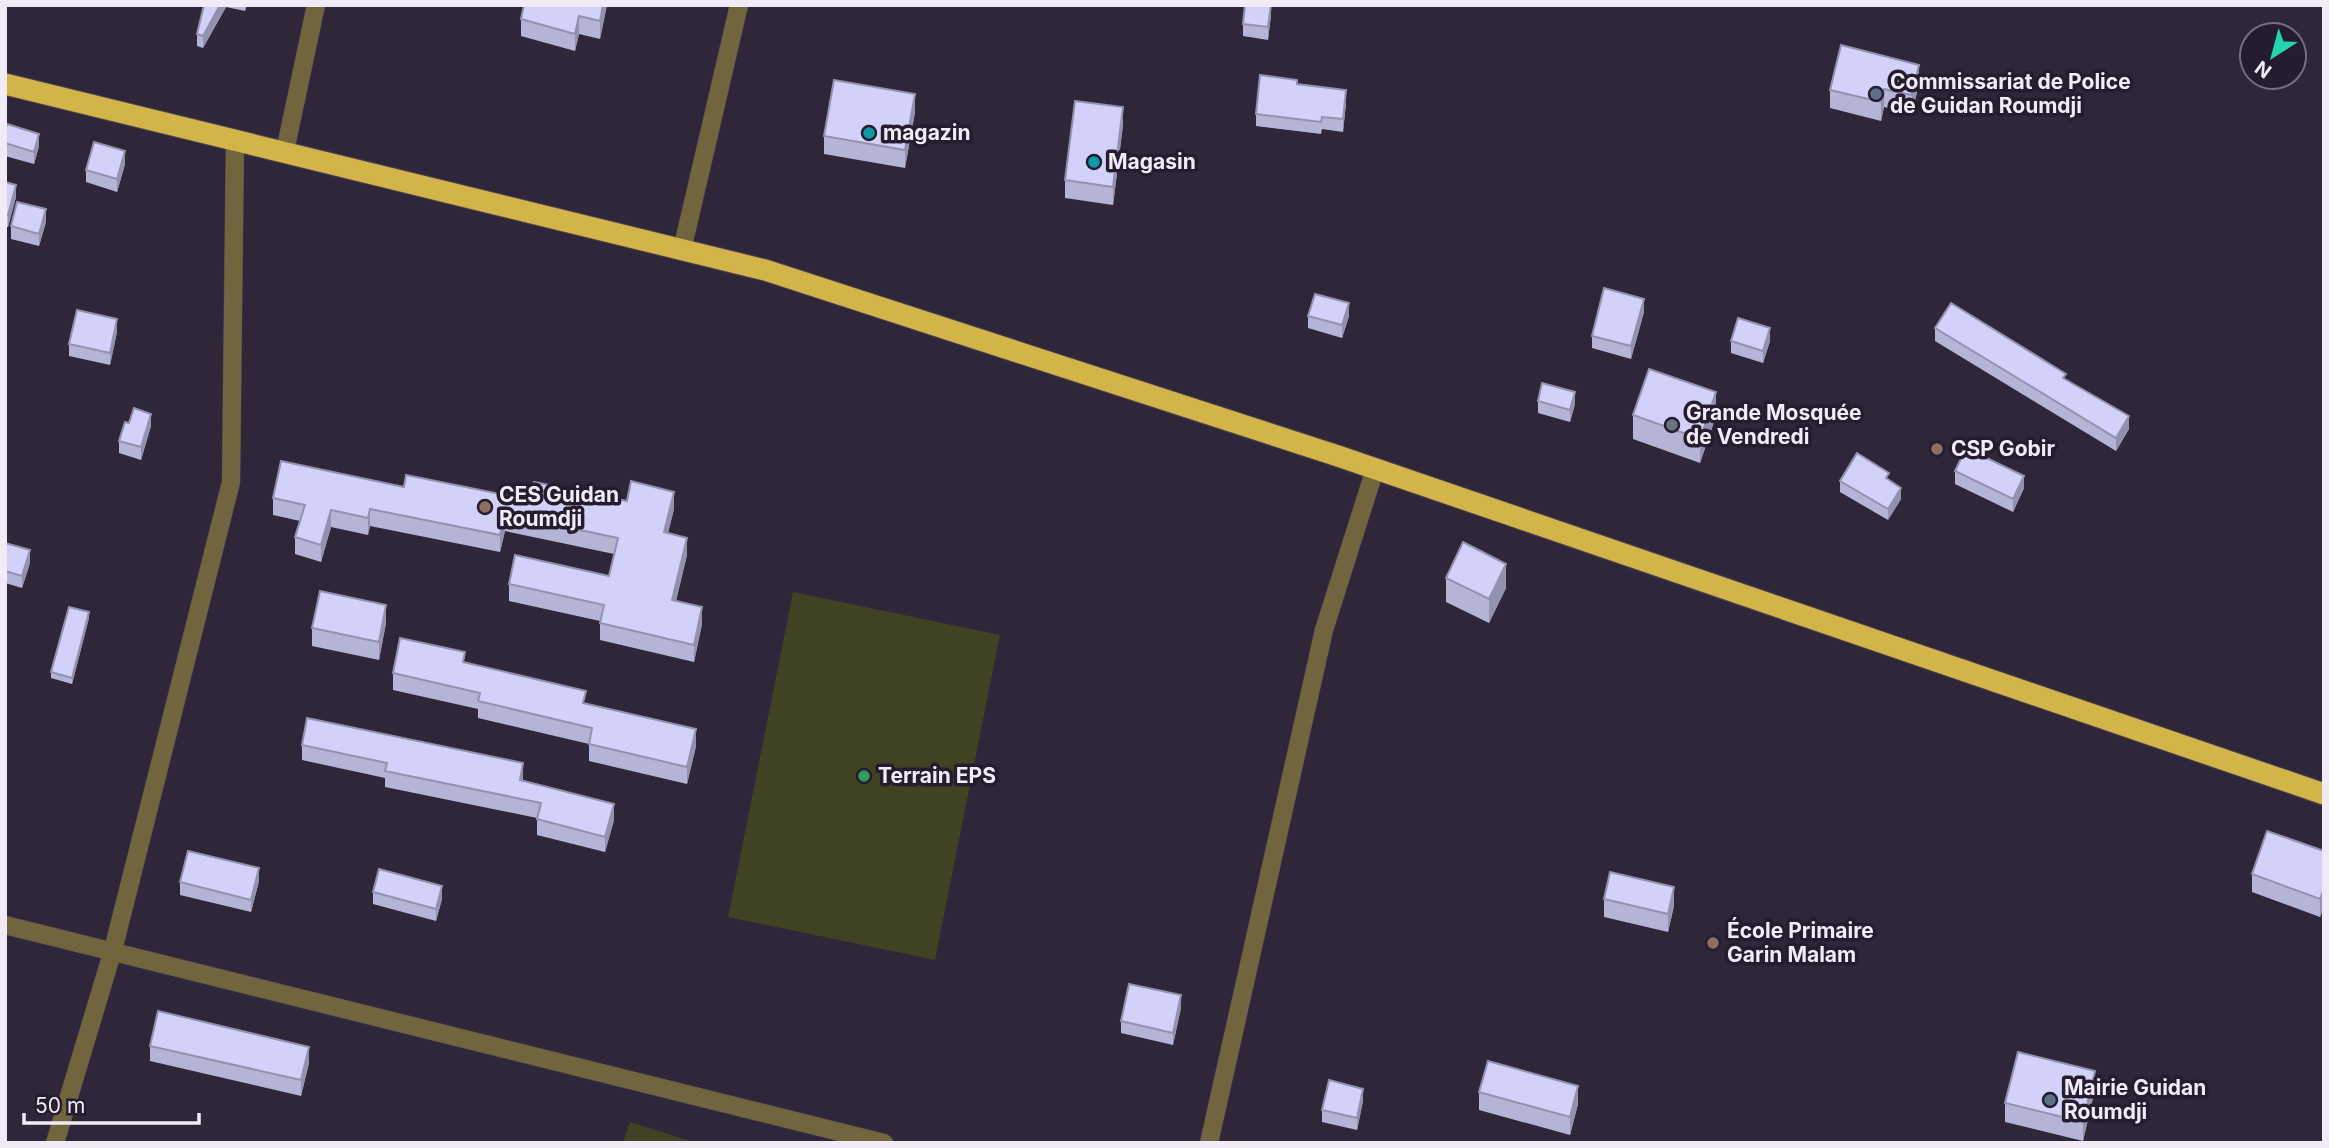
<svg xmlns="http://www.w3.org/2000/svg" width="2329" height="1148" viewBox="0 0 2329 1148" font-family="Inter,sans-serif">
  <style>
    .green { fill: #3f4323 }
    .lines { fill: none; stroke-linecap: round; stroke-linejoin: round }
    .street-casing { stroke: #4b4254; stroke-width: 19 }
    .highway-casing { stroke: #4b4254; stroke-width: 23 }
    .street { stroke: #71653e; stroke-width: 18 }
    .highway { stroke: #d3b448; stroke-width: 21 }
    .wall { fill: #b4b4d7 }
    .shaded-wall { fill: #9292af }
    .building { fill: #d1d1fa; stroke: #9292af; stroke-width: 2 }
    .service-dot { fill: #5c6f8a; stroke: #261c2f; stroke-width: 2.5 }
    .culture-dot { fill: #0f9aa8; stroke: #261c2f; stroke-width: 2.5 }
    .worship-dot { fill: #6b7280; stroke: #261c2f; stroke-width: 2.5 }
    .education-dot { fill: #8d6e63; stroke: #261c2f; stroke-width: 2.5 }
    .leisure-dot { fill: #2e9e5b; stroke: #261c2f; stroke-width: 2.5 }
    .labels { text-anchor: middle; stroke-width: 7; stroke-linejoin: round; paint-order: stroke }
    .poi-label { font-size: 21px; font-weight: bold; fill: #f1ebf7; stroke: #261c2f; text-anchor: start }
  </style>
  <rect width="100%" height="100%" fill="#302639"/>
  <!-- green -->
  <path class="green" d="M793 592 1000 635 935 960 728 917Z
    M630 1122 697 1143H623Z"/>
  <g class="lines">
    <!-- street casing -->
    <g class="street-casing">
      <path id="street" d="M285 151 316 5
        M682 250 739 5
        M5 925 884 1143
        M55 1143 113 950 231 482 235 139
        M1209 1143 1324 630 1375 469"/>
    </g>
    <!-- highway casing -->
    <g class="highway-casing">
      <path id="highway" d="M5 84 765 270 1338 456 2324 794"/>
    </g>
    <!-- street -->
    <use href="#street" class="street"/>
    <!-- highway -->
    <use href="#highway" class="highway"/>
  </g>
  <!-- wall -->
  <path class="wall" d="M204 5H247L245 11 226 7 203 48 197 46V34Z
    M607 5 600 39 579 34 575 51 521 36V19Z
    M1271 15 1268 40 1243 36V24Z
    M1919 83 1912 114 1884 107 1881 121 1830 108V90Z
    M1297 84 1346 103 1343 132 1322 129 1321 134 1256 126V114Z
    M915 112 905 168 824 154V136Z
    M1123 125 1113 205 1065 198V180Z
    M5 132 39 146 34 164 5 156Z
    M125 164 117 192 86 182V170Z
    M5 182 16 197 8 227H5Z
    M46 222 39 246 11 239V226Z
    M1644 312 1631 359 1592 348V336Z
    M1308 316H1349L1342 338 1308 328Z
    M1935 328 2066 379 2129 429 2116 451 1935 341Z
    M117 332 110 365 69 356V344Z
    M1731 341H1770L1763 363 1731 353Z
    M1538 401 1575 404 1570 422 1538 413Z
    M1633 415 1716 416 1700 463 1633 439Z
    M151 426 141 460 119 453V441Z
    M1955 471 2024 488 2013 512 1955 484Z
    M1889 480 1901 499 1888 520 1840 492V481Z
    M404 487 530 500 627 501 674 509 668 533 687 555 676 601 702 624 694 662 600 640V621L509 601V584L609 576 614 554 505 531 500 552 370 526 368 535 331 527 321 562 295 554V537L300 521 273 515V498Z
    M5 543 30 563 22 588 5 583Z
    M1446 578 1506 588 1489 623 1446 602Z
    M89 618 72 684 51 678V672Z
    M386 623 379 660 312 646V628Z
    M465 662 586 704 696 746 687 784 589 761V744L478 718V709L393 690V673Z
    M302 745 523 778V781L614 820 605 852 537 835V818L385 787V778L302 760Z
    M2324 851V907L2320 917 2252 892V874Z
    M259 881 251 912 180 895V882Z
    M373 892 442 899 436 921 373 904Z
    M1604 899 1674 906 1668 932 1604 917Z
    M1181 1008 1173 1045 1121 1033V1021Z
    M150 1046 309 1063 301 1096 150 1061Z
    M2095 1089 2083 1141 2005 1122V1103Z
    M1479 1092 1578 1104 1570 1135 1479 1110Z
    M1363 1101 1357 1130 1322 1122V1110Z"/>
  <!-- shaded-wall -->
  <path class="shaded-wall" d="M220 5H226V7L203 48V36Z
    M603 5H607L600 39V21Z
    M1271 5V15L1268 40V27Z
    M579 16V34L575 51V34Z
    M1919 65V83L1912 114V95Z
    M1884 89V107L1881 121V102Z
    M1346 90V103L1343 132V119Z
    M915 94V112L905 168V150Z
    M1123 107V125L1113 205V187Z
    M39 134V146L34 164V152Z
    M125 151V164L117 192V179Z
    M16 185V197L8 227V215Z
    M46 209V222L39 246V234Z
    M1644 299V312L1631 359V346Z
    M1349 303V316L1342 338V325Z
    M117 319V332L110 365V353Z
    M1770 328V341L1763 363V351Z
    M1575 392V404L1570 422V410Z
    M1716 392V416L1700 463V439Z
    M151 414V426L141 460V447Z
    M2129 416V429L2116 451V438Z
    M2024 476V488L2013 512V499Z
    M1901 488V499L1888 520V509Z
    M674 492V509L664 549V532Z
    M370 509V526L368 535V518Z
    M331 510V527L321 562V545Z
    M505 514V531L500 552V535Z
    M687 538V555L672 617V600Z
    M30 550V563L22 588V576Z
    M1506 564V588L1489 623V599Z
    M386 605V623L379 660V642Z
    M702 607V624L694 662V645Z
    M89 612V618L72 684V678Z
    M696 729V746L687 784V767Z
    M523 763V778L520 795V780Z
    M614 804V820L605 852V837Z
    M259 868V881L251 912V900Z
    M442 886V899L436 921V909Z
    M1674 887V906L1668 932V914Z
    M2324 888V907L2320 917V899Z
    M1181 995V1008L1173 1045V1033Z
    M309 1047V1063L301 1096V1080Z
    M2095 1071V1089L2083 1141V1122Z
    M1578 1086V1104L1570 1135V1117Z
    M1363 1089V1101L1357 1130V1118Z"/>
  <!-- building -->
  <path class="building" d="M204 5H220L203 36 197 34Z
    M524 5H603L600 21 579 16 575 34 521 19Z
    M1245 5H1271L1268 27 1243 24Z
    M1841 45 1919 65 1912 95 1884 89 1881 102 1830 90Z
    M1260 75 1297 80V84L1346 90 1343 119 1322 117 1321 122 1256 114Z
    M834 80 915 94 905 150 824 136Z
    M1075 101 1123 107 1113 187 1065 180Z
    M7 124 39 134 34 152 5 143V132Z
    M94 142 125 151 117 179 86 170Z
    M5 182 16 185 8 215 5 214Z
    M17 202 46 209 39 234 11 226Z
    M1604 288 1644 299 1631 346 1592 336Z
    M1315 294 1349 303 1342 325 1308 316Z
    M1951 303 2066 374 2063 378 2129 416 2116 438 1935 328Z
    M77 310 117 319 110 353 69 344Z
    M1738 318 1770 328 1763 351 1731 341Z
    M1649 369 1716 392 1700 439 1633 415Z
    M1542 383 1575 392 1570 410 1538 401Z
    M134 408 151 414 141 447 119 441 125 422 129 423Z
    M1966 448 2024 476 2013 499 1955 471Z
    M1857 453 1889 473 1886 478 1901 488 1888 509 1840 481Z
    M281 461 404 487 406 475 530 500 534 482 627 501 631 481 674 492 664 532 687 538 672 600 702 607 694 645 600 623 604 605 509 584 515 555 609 576 618 538 505 514 500 535 370 509 368 518 331 510 321 545 295 537 305 505 273 498Z
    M1463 542 1506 564 1489 599 1446 578Z
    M5 543 30 550 22 576 5 571Z
    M320 591 386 605 379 642 312 628Z
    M69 607 89 612 72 678 51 672Z
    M400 638 465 652 463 662 586 691 583 703 696 729 687 767 589 744 592 728 478 701 480 693 393 673Z
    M307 718 523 763 520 780 614 804 605 837 537 819 541 803 385 771 387 763 302 745Z
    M2267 831 2324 851V888L2320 899 2252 874Z
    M188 851 259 868 251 900 180 882Z
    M379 869 442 886 436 909 373 892Z
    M1610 872 1674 887 1668 914 1604 899Z
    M1129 984 1181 995 1173 1033 1121 1021Z
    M158 1011 309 1047 301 1080 150 1046Z
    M2018 1052 2095 1071 2083 1122 2005 1103Z
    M1488 1061 1578 1086 1570 1117 1479 1092Z
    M1329 1080 1363 1089 1357 1118 1322 1110Z"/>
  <!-- markers -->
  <g class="service-dot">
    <circle cx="1876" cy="94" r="7"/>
    <circle cx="2050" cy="1100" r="7"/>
  </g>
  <g class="culture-dot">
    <circle cx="869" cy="133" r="7"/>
    <circle cx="1094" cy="162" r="7"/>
  </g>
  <circle class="worship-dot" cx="1672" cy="425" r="7"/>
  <g class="education-dot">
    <circle cx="1937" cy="449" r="7"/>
    <circle cx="485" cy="507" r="7"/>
    <circle cx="1713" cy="943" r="7"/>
  </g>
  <circle class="leisure-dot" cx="864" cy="776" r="7"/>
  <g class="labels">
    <!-- poi labels -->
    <g class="poi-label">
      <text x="1890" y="89">Commissariat de Police<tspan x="1890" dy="24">de Guidan Roumdji</tspan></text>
      <text x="883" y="140">magazin</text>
      <text x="1108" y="169">Magasin</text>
      <text x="1686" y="420">Grande Mosquée<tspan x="1686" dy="24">de Vendredi</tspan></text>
      <text x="1951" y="456">CSP Gobir</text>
      <text x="499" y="502">CES Guidan<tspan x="499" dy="24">Roumdji</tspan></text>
      <text x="878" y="783">Terrain EPS</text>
      <text x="1727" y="938">École Primaire<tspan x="1727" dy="24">Garin Malam</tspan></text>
      <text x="2064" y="1095">Mairie Guidan<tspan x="2064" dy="24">Roumdji</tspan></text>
    </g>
  </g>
  <!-- border -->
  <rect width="2329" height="1148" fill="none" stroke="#f1ebf7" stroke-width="14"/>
  <!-- north arrow -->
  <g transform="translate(2273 56) rotate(216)"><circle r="33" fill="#261c2f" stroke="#776f7f" stroke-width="2"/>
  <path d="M0-5L12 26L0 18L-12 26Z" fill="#25d5ae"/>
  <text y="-10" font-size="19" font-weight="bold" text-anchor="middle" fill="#f1ebf7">N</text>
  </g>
  <!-- scale -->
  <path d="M24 1113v10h175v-10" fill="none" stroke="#f1ebf7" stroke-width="3.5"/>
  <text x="35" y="1113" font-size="21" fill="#f1ebf7" stroke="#261c2f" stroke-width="5" paint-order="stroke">50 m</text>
</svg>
